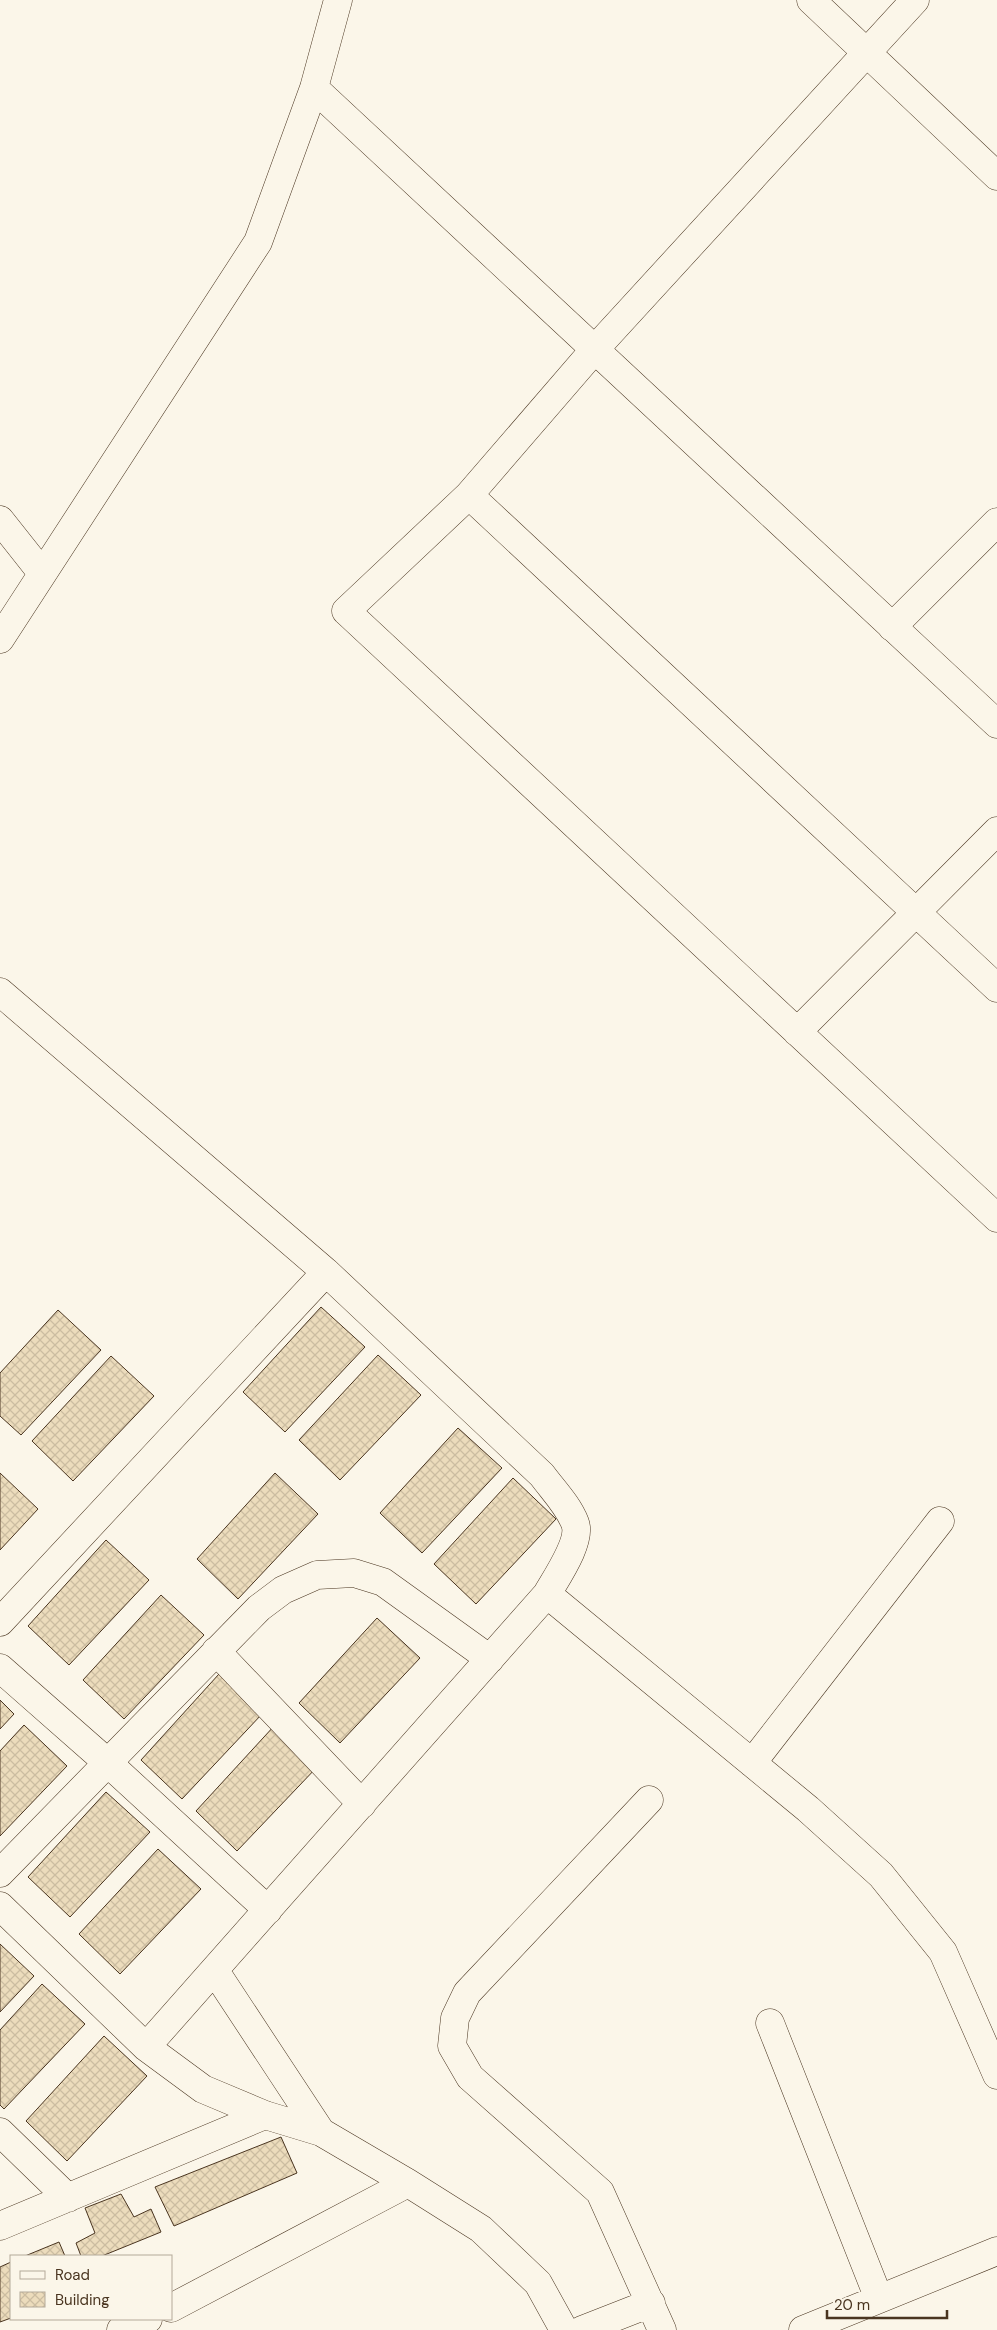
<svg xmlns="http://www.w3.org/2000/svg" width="997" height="2330" viewBox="0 0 997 2330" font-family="'DM Sans',sans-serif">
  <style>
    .building { fill: url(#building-cross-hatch); stroke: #4a3520 }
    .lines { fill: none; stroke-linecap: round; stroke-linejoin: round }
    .minor-casing { stroke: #4a3520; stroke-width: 29 }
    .minor { stroke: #fbf6e9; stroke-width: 28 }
  </style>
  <defs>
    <pattern id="building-cross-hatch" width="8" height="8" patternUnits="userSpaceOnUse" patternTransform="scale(1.25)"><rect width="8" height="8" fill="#ecdcbc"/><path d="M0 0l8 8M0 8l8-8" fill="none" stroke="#ccbda1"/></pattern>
  </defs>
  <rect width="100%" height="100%" fill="#fbf6e9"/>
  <!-- building -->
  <path class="building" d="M321 1307 365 1347 285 1432 243 1392Z
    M58 1310 101 1350 21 1435 0 1416V1373Z
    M378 1355 421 1395 340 1480 299 1440Z
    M111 1356 154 1396 73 1481 32 1441Z
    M458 1428 502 1468 422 1553 380 1513Z
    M0 1473 38 1509 0 1550Z
    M275 1473 318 1514 238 1599 197 1559Z
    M513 1478 556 1519 476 1604 434 1564Z
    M106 1540 149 1580 69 1665 28 1626Z
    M161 1595 204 1635 124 1719 83 1680Z
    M377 1618 420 1658 340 1743 299 1703Z
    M219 1674 262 1714 182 1799 141 1760Z
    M0 1700 14 1714 0 1729Z
    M24 1725 67 1766 0 1836V1751Z
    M275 1725 318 1766 237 1851 196 1811Z
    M106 1792 150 1832 70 1917 28 1877Z
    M158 1849 201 1889 120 1974 79 1934Z
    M0 1944 34 1976 0 2012Z
    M42 1984 85 2024 4 2109 0 2105V2030Z
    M104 2036 147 2076 67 2161 26 2121Z
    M281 2137 297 2173 174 2226 155 2187Z
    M121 2194 134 2217 151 2209 161 2232 102 2256H81L76 2243 95 2233 85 2208Z
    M59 2242 65 2256H25Z
    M11 2262V2318L0 2322V2267Z"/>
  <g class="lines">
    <!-- minor casing -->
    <g class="minor-casing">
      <path id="minor" d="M811 0 997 176
        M915 0 595 349 469 495 346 611 997 1218
        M314 88 997 724
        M469 495 997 988
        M0 520 42 573
        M892 627 997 522
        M0 639 258 242 314 88 338 0
        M0 992 326 1272 542 1475C553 1490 568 1505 575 1523 582 1541 556 1578 547 1594L146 2047
        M797 1032 997 831
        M547 1594 808 1809 881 1875 943 1952 997 2075
        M0 1622 326 1272
        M216 1651 362 1804
        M0 1668 108 1763 268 1910
        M752 1763 940 1521
        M649 1800 467 1993 455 2018 452 2046 470 2077 600 2192 662 2330
        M0 1873 259 1608 283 1590 317 1575 354 1573 383 1582 490 1659
        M0 1906 146 2047 203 2089 265 2115 321 2132 408 2183 171 2308
        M215 1971 321 2132
        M770 2023 879 2299
        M0 2132 68 2198
        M408 2183 481 2229 538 2283 564 2330
        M0 2226 265 2115
        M121 2330 148 2319
        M582 2330 651 2303
        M803 2330 997 2251"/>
    </g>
    <!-- minor -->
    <use href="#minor" class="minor"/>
  </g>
  <!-- legend -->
  <rect x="10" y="2255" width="162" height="65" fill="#fbf6e9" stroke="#b4a999"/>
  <rect x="20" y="2271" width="25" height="8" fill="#fbf6e9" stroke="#b4a999"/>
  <text x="55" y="2280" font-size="15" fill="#4a3520">Road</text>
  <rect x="20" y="2292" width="25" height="15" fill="url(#building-cross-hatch)" stroke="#b4a999"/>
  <text x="55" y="2305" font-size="15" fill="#4a3520">Building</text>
  <!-- scale -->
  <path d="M827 2310v8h120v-8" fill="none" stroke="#4a3520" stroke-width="2.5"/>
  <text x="834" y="2310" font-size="15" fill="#4a3520" stroke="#fbf6e9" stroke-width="4" paint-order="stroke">20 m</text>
</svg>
